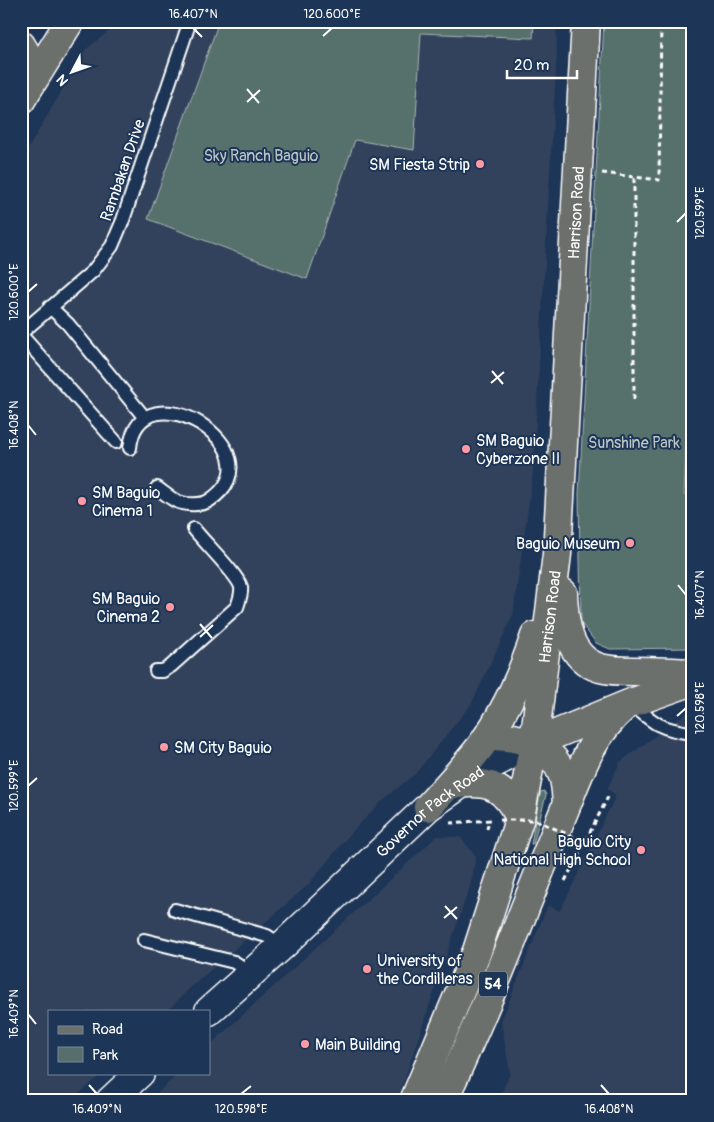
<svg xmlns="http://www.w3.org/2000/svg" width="714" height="1122" viewBox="0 0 714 1122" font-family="Pangolin,sans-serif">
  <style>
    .built { fill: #30425c }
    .green { fill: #576f6c; stroke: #abb7b6 }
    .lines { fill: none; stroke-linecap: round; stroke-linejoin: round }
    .service-casing { stroke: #fff; stroke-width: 16 }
    .tertiary-casing { stroke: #fff; stroke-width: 31 }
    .primary-casing { stroke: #fff; stroke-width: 31 }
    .trunk-casing { stroke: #fff; stroke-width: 31 }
    .path { stroke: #fff; stroke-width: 3; stroke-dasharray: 5 4; stroke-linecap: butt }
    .service { stroke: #1d3557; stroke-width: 12 }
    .tertiary { stroke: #1d3557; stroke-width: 28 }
    .primary { stroke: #6c706d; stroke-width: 28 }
    .trunk { stroke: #6c706d; stroke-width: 28 }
    .path-bridge { stroke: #fff; stroke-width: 3; stroke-dasharray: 5 4; stroke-linecap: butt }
    .ticks { fill: none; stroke: #fff; stroke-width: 2 }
    .poi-dot { fill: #ff9aa2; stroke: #1d3557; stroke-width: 2 }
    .labels { text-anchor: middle; stroke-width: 4; stroke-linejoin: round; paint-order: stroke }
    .shield { fill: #1d3557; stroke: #bbc2cd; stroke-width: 1 }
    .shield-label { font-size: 15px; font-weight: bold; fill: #fff }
    .park-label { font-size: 16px; fill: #bcc5c4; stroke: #1d3557 }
    .poi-label { font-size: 16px; fill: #fff; stroke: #1d3557; text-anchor: start }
    .street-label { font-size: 16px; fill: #fff; stroke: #1d3557 }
    .neatline { fill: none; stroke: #fff; stroke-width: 2 }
    .ticks-label { font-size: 12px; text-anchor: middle; fill: #fff }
  </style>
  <rect width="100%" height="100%" fill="#1d3557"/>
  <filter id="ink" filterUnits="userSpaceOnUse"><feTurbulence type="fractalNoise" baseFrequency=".02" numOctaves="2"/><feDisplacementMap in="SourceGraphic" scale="10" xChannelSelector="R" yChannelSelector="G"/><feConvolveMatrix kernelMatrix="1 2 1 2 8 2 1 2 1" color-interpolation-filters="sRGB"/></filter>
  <g filter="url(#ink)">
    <!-- built -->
    <path class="built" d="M122 21H556L557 50 533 473 513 615 472 703 416 773 382 801 349 835 308 885 189 989 167 1011H49V1073H103L71 1101H21V161L85 50Z
      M693 281V496L684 495Z
      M693 708V1101H498L510 1073 501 1021 548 905 560 911 616 795 607 789 620 762Z
      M437 836 460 837 476 856 471 883 397 1101H149L179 1073H209V1046Z"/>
    <!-- green -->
    <path class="green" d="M219 21H534L533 38 421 33 414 150 355 140 307 279 148 219Z
      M604 21H693V281L684 495 693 496V648L610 649 596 643 581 623 579 494Z
      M693 443V493L690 494C686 476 688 462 693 443Z
      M544 791 546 795 533 844H531L540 795 541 792Z"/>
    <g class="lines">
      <!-- service casing -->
      <g class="service-casing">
        <path id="service" d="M50 307 68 324 145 418
          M21 333 93 271 112 246 123 220 190 21
          M21 335 116 442
          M130 448C138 363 283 451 210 500 202 506 185 505 176 501 170 498 163 492 157 488
          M156 671H163L171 666 237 607C239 601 242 594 241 587 238 575 203 541 194 529
          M631 703C654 724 662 730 693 733
          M175 910 267 936 282 946
          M144 940 234 962 251 973"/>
      </g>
      <!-- tertiary casing -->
      <g class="tertiary-casing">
        <g id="tertiary">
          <path id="s1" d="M209 1011 282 946 428 807 481 770 534 743"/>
          <path d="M110 1101 140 1073"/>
        </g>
      </g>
      <!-- primary casing -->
      <g class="primary-casing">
        <path id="primary" d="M21 45 27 55 31 83
          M21 100 70 21"/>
      </g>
      <!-- trunk casing -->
      <g class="trunk-casing">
        <g id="trunk">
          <path d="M563 593C564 621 567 658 600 668 611 671 623 671 634 671 654 671 673 672 693 673"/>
          <path d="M488 736C519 736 551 743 563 776 566 784 566 795 567 803"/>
          <path d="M534 743 631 703 693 681"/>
          <path d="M458 784C492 780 504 788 520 817"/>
          <path d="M428 807C446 787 465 767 481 746 506 712 522 675 535 636"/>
          <path id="s2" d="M414 1101 477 951 520 817 534 743 557 554 586 21"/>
          <path d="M443 1101C472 1038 500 973 525 908 539 874 552 840 566 806 582 766 592 735 625 706"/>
        </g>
      </g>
      <!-- path -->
      <path class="path" d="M602 173 659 180 661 21
        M634 178V400
        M450 823 491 820
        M487 829 489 820
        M565 881 608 797"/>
      <!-- service -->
      <use href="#service" class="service"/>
      <!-- tertiary -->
      <use href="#tertiary" class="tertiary"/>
      <!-- primary -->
      <use href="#primary" class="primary"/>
      <!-- trunk -->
      <use href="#trunk" class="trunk"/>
      <!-- path-bridge -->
      <path class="path-bridge" d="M500 820H535L579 839"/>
    </g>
  </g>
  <!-- ticks -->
  <path class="ticks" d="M193 28 202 37M323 36 332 28M247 89 259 103M247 102 260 90M677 222 686 213M28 292 37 284M492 371 503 384M491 383 504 372M28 425 36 435M678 585 686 595M200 624 212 638M200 637 213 625M677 716 686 708M28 786 37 778M445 906 457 919M444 918 457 907M28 1014 36 1024M89 1085 97 1094M601 1085 609 1094M241 1094 251 1086"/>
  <!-- markers -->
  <g class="poi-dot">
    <circle cx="480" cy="164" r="5"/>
    <circle cx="466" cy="449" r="5"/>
    <circle cx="82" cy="501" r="5"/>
    <circle cx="630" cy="543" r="5"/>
    <circle cx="170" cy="607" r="5"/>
    <circle cx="164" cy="747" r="5"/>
    <circle cx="641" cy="850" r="5"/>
    <circle cx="367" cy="969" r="5"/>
    <circle cx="305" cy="1044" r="5"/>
  </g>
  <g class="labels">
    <!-- shield labels -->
    <rect class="shield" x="479" y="971.5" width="28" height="25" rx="4"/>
    <g class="shield-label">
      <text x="493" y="989">54</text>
    </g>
    <!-- park labels -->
    <g class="park-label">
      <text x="261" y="161">Sky Ranch Baguio</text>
      <text x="634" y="448">Sunshine Park</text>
    </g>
    <!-- poi labels -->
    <g class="poi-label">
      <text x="470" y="170" text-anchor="end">SM Fiesta Strip</text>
      <text x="476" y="446">SM Baguio<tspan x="476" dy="18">Cyberzone II</tspan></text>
      <text x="92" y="498">SM Baguio<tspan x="92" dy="18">Cinema 1</tspan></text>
      <text x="620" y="549" text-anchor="end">Baguio Museum</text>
      <text x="160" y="604" text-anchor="end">SM Baguio<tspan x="160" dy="18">Cinema 2</tspan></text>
      <text x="174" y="753">SM City Baguio</text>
      <text x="631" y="847" text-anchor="end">Baguio City<tspan x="631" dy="18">National High School</tspan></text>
      <text x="377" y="966">University of<tspan x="377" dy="18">the Cordilleras</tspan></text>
      <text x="315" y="1050">Main Building</text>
    </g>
    <!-- street labels -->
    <g class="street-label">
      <text transform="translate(122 170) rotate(-71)" y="6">Rambakan Drive</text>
      <text dy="6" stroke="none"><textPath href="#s2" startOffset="911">Harrison Road</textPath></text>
      <text dy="6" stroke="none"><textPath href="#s2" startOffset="506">Harrison Road</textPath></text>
      <text dy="6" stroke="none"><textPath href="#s1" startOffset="298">Governor Pack Road</textPath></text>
    </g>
  </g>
  <!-- margin -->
  <rect width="714" height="1122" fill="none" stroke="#1d3557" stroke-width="55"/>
  <!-- legend -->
  <rect x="48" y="1010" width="162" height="65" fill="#1d3557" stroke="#77869a"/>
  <rect x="58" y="1026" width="25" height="8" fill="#6c706d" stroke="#77869a"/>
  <text x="92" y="1034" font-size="15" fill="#ffffff">Road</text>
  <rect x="58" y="1047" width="25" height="15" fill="#576f6c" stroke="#77869a"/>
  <text x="92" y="1060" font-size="15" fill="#ffffff">Park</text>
  <!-- north arrow -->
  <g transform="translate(72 72) rotate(229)" stroke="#1d3557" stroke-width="4" paint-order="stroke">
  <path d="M0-4L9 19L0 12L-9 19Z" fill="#ffffff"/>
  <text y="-8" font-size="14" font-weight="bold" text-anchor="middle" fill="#ffffff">N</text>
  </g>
  <!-- scale -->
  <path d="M507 70v8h70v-8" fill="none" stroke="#ffffff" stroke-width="2.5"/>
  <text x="514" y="70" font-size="15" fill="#ffffff" stroke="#1d3557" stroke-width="4" paint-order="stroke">20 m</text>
  <rect x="28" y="28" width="658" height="1066" class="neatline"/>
  <g class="ticks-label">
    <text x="193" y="18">16.407°N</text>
    <text x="332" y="18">120.600°E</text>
    <text transform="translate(700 213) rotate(-90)" y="4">120.599°E</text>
    <text transform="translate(14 292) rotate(-90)" y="4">120.600°E</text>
    <text transform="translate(14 425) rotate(-90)" y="4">16.408°N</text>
    <text transform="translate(700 595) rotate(-90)" y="4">16.407°N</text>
    <text transform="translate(700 708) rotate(-90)" y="4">120.598°E</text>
    <text transform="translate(14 786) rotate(-90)" y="4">120.599°E</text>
    <text transform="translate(14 1014) rotate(-90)" y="4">16.409°N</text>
    <text x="97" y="1113">16.409°N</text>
    <text x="241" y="1113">120.598°E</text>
    <text x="609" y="1113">16.408°N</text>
  </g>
</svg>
